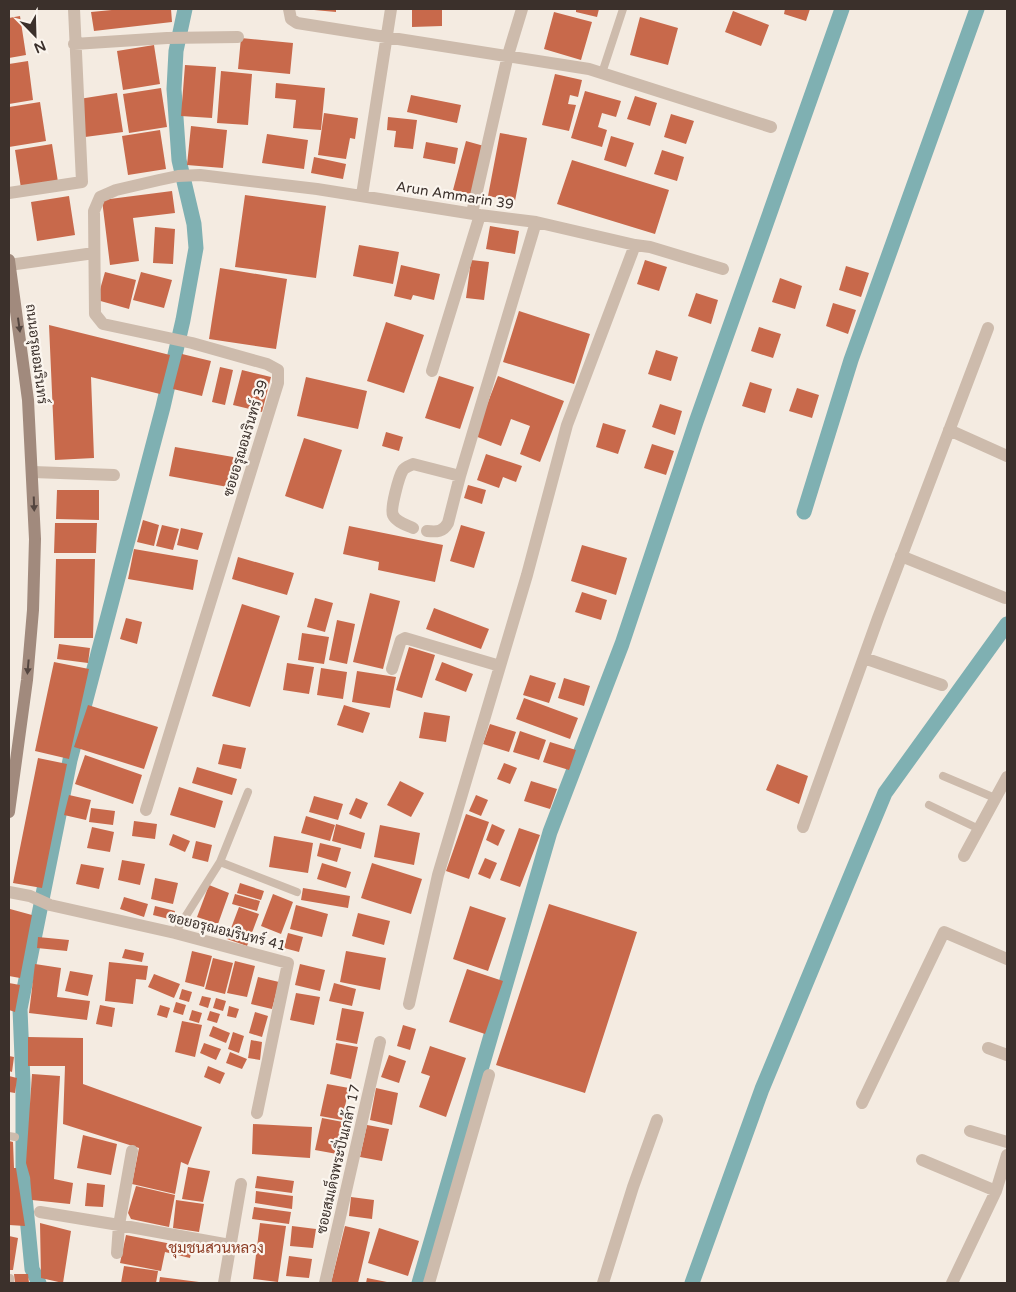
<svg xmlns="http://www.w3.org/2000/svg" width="1016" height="1292" viewBox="0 0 1016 1292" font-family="'Varela Round',Sarabun,sans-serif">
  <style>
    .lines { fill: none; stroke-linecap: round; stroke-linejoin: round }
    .canal { stroke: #7fb0b2; stroke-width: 15 }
    .building { fill: #c8694b }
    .service { stroke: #cdbbac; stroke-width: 8 }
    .minor { stroke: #cdbbac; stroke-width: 12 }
    .secondary { stroke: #a18a7d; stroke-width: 12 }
    .oneway { fill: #544640 }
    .labels { text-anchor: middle; stroke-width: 4.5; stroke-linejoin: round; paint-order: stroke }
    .street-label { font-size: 14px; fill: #3b302b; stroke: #fbf5ee }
    .neighbourhood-label { font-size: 15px; fill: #8c3b22; stroke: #fbf5ee }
  </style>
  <rect width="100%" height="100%" fill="#f4ebe1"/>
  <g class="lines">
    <!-- canal -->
    <path class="canal" d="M804 512 851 360 977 9
      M39 1283 32 1269 23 1176V1082L20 1009 70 760 163 407 183 320 196 248 194 224 179 160 174 89 176 51 185 9
      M419 1283 550 832 622 644 696 422 842 9
      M692 1283 762 1089 885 793 1007 624"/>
  </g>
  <!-- building -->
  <path class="building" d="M122 9H171L172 22 94 31 91 12Z
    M314 9H336V12L314 10Z
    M412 9H442V26L412 27Z
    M576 9H599L597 17 576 12Z
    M785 9H810L806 21 784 14Z
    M733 11 769 25 761 46 725 32Z
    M554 12 592 22 581 60 544 49Z
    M20 16 26 55 9 58V18Z
    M640 17 678 28 668 65 630 55Z
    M241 38 293 43 290 74 238 69Z
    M154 45 160 84 123 90 117 51Z
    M28 61 33 100 9 104V64Z
    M185 65 216 67 212 118 181 116Z
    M221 71 252 74 248 125 217 123Z
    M555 74 582 80 578 97 570 95 568 104 576 105 569 131 542 125Z
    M276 83 325 88 321 130 293 128 296 100 275 98Z
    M161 88 167 127 129 133 123 94Z
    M585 91 621 101 616 117 602 113 598 127 607 130 602 147 571 138Z
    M117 93 123 132 85 137 79 99Z
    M411 95 461 105 457 123 407 112Z
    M635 96 657 103 650 126 627 119Z
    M40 102 46 141 9 147V107Z
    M324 113 358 118 355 139 350 138 346 159 318 155Z
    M671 114 694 121 686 144 664 137Z
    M388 117 417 120 413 149 394 147 396 131 387 130Z
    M191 126 227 130 223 168 187 165Z
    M160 130 166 169 128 175 122 136Z
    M500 133 527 138 515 201 488 196Z
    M267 134 308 140 304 169 262 163Z
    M611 136 634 143 626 167 604 160Z
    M466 141 484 146 471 195 453 190Z
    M426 142 458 148 455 164 423 158Z
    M52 144 58 182 21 188 15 150Z
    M662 150 684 157 677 181 654 174Z
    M314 157 346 164 343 179 311 173Z
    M572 160 669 190 655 234 557 204Z
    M172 191 175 213 133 218 139 261 110 265 102 200Z
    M245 195 326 206 316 278 235 267Z
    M69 196 75 235 37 241 31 202Z
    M490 226 519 231 515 254 486 249Z
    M155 227 175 229 173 264 153 263Z
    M359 245 399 252 393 284 353 276Z
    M471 260 489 262 484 300 466 298Z
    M645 260 667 267 659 291 637 284Z
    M401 265 440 274 434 300 413 295 411 300 394 296Z
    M846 266 869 273 861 297 839 290Z
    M220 268 287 279 276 349 209 339Z
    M105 272 136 280 129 309 97 300Z
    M141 272 172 280 164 308 133 300Z
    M780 278 802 286 795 309 772 302Z
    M696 293 718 300 711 324 688 316Z
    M833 303 856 310 848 334 826 326Z
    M519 311 590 334 574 384 503 362Z
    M386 322 424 335 404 393 367 381Z
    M49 325 170 355 160 394 91 377 94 458 55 460Z
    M759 327 781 334 773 358 751 351Z
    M656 350 678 357 671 381 648 374Z
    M182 354 211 361 202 396 173 389Z
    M220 367 233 370 225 405 212 402Z
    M242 370 271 377 262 412 233 405Z
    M439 376 474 387 460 429 425 418Z
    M498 376 564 401 540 462 520 454 530 426 511 419 501 446 475 436Z
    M306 377 367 391 358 429 297 416Z
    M750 382 772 389 765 413 742 406Z
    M797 388 819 395 812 418 789 411Z
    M660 404 682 411 675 435 652 427Z
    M603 423 626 430 618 454 596 447Z
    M386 432 403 437 399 451 382 446Z
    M304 438 342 450 323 509 285 496Z
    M652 444 674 451 666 475 644 468Z
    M175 447 239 458 233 488 169 476Z
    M486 454 522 466 516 482 503 477 499 488 477 480Z
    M468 485 486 490 482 504 464 498Z
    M57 490H99V520L56 519Z
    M143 520 159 525 154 546 137 542Z
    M55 523H97L96 553H54Z
    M162 525 179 529 173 550 156 546Z
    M461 525 485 532 474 568 450 561Z
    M349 526 443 545 435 582 378 570 379 562 343 554Z
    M181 528 203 533 198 550 177 545Z
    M582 545 627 558 616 595 571 581Z
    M134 549 198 560 193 590 128 579Z
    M238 557 294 573 287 595 232 579Z
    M56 559H95L93 638H54Z
    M582 592 607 600 601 620 575 612Z
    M370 593 400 601 383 669 353 662Z
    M315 598 333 603 325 632 307 627Z
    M242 604 280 616 250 707 212 696Z
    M434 608 489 629 481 649 426 629Z
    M126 618 142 622 137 644 120 639Z
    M337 620 355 624 347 664 329 660Z
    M302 633 329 637 324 664 298 660Z
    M59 644 90 648 88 663 57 659Z
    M409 647 435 655 422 698 396 690Z
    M54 662 89 669 69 759 35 751Z
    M442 662 473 674 466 692 435 680Z
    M287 663 314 667 309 694 283 690Z
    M321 668 347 672 343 699 317 695Z
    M357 671 396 677 390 708 352 702Z
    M530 675 556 683 549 703 523 695Z
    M564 678 590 686 584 706 558 698Z
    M524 698 578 718 570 739 516 719Z
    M88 705 158 727 144 769 74 747Z
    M344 705 370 713 363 733 337 725Z
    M424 712 450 716 446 742 419 738Z
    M490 724 516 732 509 752 483 744Z
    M520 731 546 740 539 760 513 752Z
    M550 742 576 750 569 770 543 762Z
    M223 744 246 748 241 769 218 764Z
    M85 755 142 775 133 804 75 784Z
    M38 758 67 764 42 888 13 883Z
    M504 763 517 768 510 784 497 779Z
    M777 764 808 776 799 804 766 790Z
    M197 767 237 779 232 795 192 783Z
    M400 781 424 793 411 817 387 805Z
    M531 781 557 789 550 809 524 801Z
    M179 787 223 801 215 828 170 815Z
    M69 795 91 800 86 820 64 815Z
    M476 795 488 800 481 816 469 811Z
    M314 796 343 804 338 820 309 812Z
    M356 798 368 803 361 819 349 814Z
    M91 808 115 811 113 825 89 822Z
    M466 814 489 822 469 879 446 871Z
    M306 816 335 825 330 841 301 833Z
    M134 821 157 824 155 839 132 836Z
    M336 824 365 833 361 849 332 841Z
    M492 824 505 830 498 846 486 840Z
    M380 825 420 833 414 865 374 857Z
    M92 827 114 832 110 852 87 848Z
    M519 828 540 835 520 887 500 880Z
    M173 834 190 841 185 852 169 845Z
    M274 836 313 843 308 873 269 867Z
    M196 841 212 845 208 862 192 858Z
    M320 843 341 848 337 862 317 856Z
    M485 858 497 863 490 879 478 874Z
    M122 860 145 864 140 885 118 880Z
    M322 863 351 872 346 888 317 879Z
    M372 863 422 879 411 914 361 898Z
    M81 864 104 868 99 889 76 884Z
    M155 878 178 883 173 904 151 899Z
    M240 883 264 891 261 900 237 893Z
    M209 885 229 893 218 924 197 917Z
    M303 888 350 896 348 908 301 900Z
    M235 894 260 901 257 911 232 904Z
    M273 894 293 902 281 934 261 926Z
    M124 897 148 904 144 917 120 909Z
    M549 904 637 932 585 1093 496 1065Z
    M296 905 328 914 322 937 290 929Z
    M155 906 175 911 173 920 153 915Z
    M470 906 506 918 488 971 453 959Z
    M239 907 259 914 247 946 227 939Z
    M10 909 32 915 20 978 9 976Z
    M358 913 390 921 384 945 352 936Z
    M288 933 303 937 299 952 284 948Z
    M38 937 69 940 67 951 37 948Z
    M125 949 144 953 142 962 122 958Z
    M192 951 212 956 204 987 185 982Z
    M346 951 386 958 380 990 340 982Z
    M213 958 233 963 225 994 205 989Z
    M235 961 255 966 247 997 227 993Z
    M109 962 148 966 146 980 136 979 133 1004 105 1001Z
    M35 964 61 968 57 997 90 1001 87 1020 29 1013Z
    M300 964 325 970 320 991 295 985Z
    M467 969 503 981 485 1034 449 1022Z
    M70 971 93 975 88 996 65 991Z
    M154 974 180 984 174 998 148 987Z
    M258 977 279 982 272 1009 251 1004Z
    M9 983 20 985 15 1012 9 1010Z
    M334 983 356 989 352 1006 329 1001Z
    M182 989 192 992 189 1002 179 999Z
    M296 993 320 997 314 1025 290 1020Z
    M202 996 211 998 208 1008 199 1005Z
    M216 998 226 1001 223 1011 213 1008Z
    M176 1002 186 1005 183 1015 173 1012Z
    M100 1005 115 1008 112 1027 96 1024Z
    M160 1005 170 1008 167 1018 157 1015Z
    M229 1006 239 1009 236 1018 227 1016Z
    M342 1008 364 1012 357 1044 336 1040Z
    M192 1010 202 1013 199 1023 189 1020Z
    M210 1011 220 1014 217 1023 207 1020Z
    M255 1012 268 1016 262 1037 249 1033Z
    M182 1021 202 1025 195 1057 175 1052Z
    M403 1025 416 1029 410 1050 397 1046Z
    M213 1026 230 1033 226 1043 209 1036Z
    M233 1032 244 1036 239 1053 228 1049Z
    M28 1037 83 1038V1084L202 1127 188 1165 181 1162 175 1194 132 1184 139 1148 63 1124 65 1066H28Z
    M251 1040 262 1042 260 1060 248 1058Z
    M204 1043 221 1049 216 1060 200 1053Z
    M336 1043 358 1047 351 1079 330 1074Z
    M430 1046 466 1058 446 1117 419 1107 430 1076 421 1073Z
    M230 1052 247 1059 242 1069 226 1063Z
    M389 1055 406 1061 399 1083 381 1077Z
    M9 1056 14 1057 12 1072 9 1071Z
    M208 1066 225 1073 220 1084 204 1077Z
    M32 1074 60 1076 54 1179 73 1183 70 1204 32 1200 30 1177 26 1163Z
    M9 1076 17 1078 15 1093 9 1092Z
    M327 1084 349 1088 342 1120 320 1116Z
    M376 1088 398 1093 392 1125 370 1120Z
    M322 1118 343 1122 337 1154 315 1150Z
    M253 1124 312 1127 310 1158 252 1154Z
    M367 1125 389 1129 382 1161 360 1157Z
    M83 1135 117 1144 111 1175 77 1168Z
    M9 1141 13 1142 14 1168H16L25 1226 9 1225Z
    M188 1167 210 1171 203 1202 182 1199Z
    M257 1176 294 1181 292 1193 255 1188Z
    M87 1183 105 1185 103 1207 85 1206Z
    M136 1186 175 1195 169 1227 131 1219 128 1213Z
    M256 1191 293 1196 292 1209 255 1203Z
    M351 1197 374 1200 372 1219 349 1216Z
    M176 1200 204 1204 199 1232 173 1228Z
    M254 1207 291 1212 289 1224 252 1219Z
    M40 1223 71 1231 63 1283 41 1278Z
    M260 1223 286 1226 278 1282 253 1279Z
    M292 1226 316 1229 313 1248 290 1246Z
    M345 1226 370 1232 358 1283H331Z
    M379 1228 419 1241 408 1276 368 1263Z
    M126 1235 192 1248 190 1258 165 1252 161 1271 120 1263Z
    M9 1236 18 1238 13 1270H9Z
    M289 1256 312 1259 309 1278 286 1276Z
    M124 1266 158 1271 156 1283H121Z
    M14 1274H28L29 1283H15Z
    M160 1277 199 1282V1283H159Z
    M367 1278 387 1282 386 1283H366Z"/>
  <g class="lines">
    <!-- service -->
    <path class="service" d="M602 73 623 9
      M943 776 995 798
      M929 805 979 829
      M220 862 297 892
      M175 933 220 862 248 792
      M9 1136 15 1137
      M10 1278V1283"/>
    <!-- minor -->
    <path class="minor" d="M289 9 291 19 297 23 589 69 771 127
      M74 44 167 38 238 37
      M9 193 82 182 74 9
      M362 195 391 9
      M472 213 508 55 522 9
      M9 265 94 253
      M432 371 480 215
      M949 430 1007 456
      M33 472 114 475
      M413 528C407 525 396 522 393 515 390 509 399 476 403 470 405 467 409 466 413 464L460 476
      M427 531C437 532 443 532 448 523L460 476 536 222
      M901 556 1005 598
      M864 658 942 685
      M392 669 401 640 405 638 500 666
      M146 810 278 383V370L267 364 192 343 103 324 95 314 94 211 100 197 116 190 159 180 178 176 200 175 317 189 480 215 536 222 635 245 650 247 723 269
      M803 827 878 618 988 328
      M964 856 1007 777
      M9 892 30 896 50 905 175 933 288 963 257 1113
      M409 1004 438 875 527 575 567 425 635 245
      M988 1048 1007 1055
      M862 1103 944 932 1007 959
      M970 1131 1007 1142
      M922 1160 996 1191
      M40 1212 119 1225 230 1245
      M117 1253 119 1225 132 1151
      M224 1283 241 1184
      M325 1283 380 1042
      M429 1283 489 1075
      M603 1283 633 1187 657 1120
      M952 1283 996 1191 1007 1155"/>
    <!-- secondary -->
    <path class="secondary" d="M9 260 28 400 35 539 33 610 27 680 9 812"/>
  </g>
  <!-- one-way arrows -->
  <defs><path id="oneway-solid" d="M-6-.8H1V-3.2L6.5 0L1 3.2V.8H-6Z" transform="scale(1.25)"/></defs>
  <g class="oneway">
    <use href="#oneway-solid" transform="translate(19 325) rotate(82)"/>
    <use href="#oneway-solid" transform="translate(34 504) rotate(88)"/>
    <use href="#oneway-solid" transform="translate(28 667) rotate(95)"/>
  </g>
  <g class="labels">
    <!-- street labels -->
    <g class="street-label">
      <text transform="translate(455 195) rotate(9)" y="5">Arun Ammarin 39</text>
      <text transform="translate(37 354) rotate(83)" y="5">ถนนอรุณอมรินทร์</text>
      <text transform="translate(245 438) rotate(-73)" y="5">ซอยอรุณอมรินทร์ 39</text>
      <text transform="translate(227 931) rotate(14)" y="5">ซอยอรุณอมรินทร์ 41</text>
      <text transform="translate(338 1159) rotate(-77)" y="5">ซอยสมเด็จพระปิ่นเกล้า 17</text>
    </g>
    <!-- neighbourhood labels -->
    <g class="neighbourhood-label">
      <text x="216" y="1253">ชุมชนสวนหลวง</text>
    </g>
  </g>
  <!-- border -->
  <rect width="1016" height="1292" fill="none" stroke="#3b302b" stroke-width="20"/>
  <!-- north arrow -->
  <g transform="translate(35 35) rotate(157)" stroke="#fbf5ee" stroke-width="4" paint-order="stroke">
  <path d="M0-4L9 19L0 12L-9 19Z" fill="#3b302b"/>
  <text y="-8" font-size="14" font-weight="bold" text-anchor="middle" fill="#3b302b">N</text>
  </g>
</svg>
